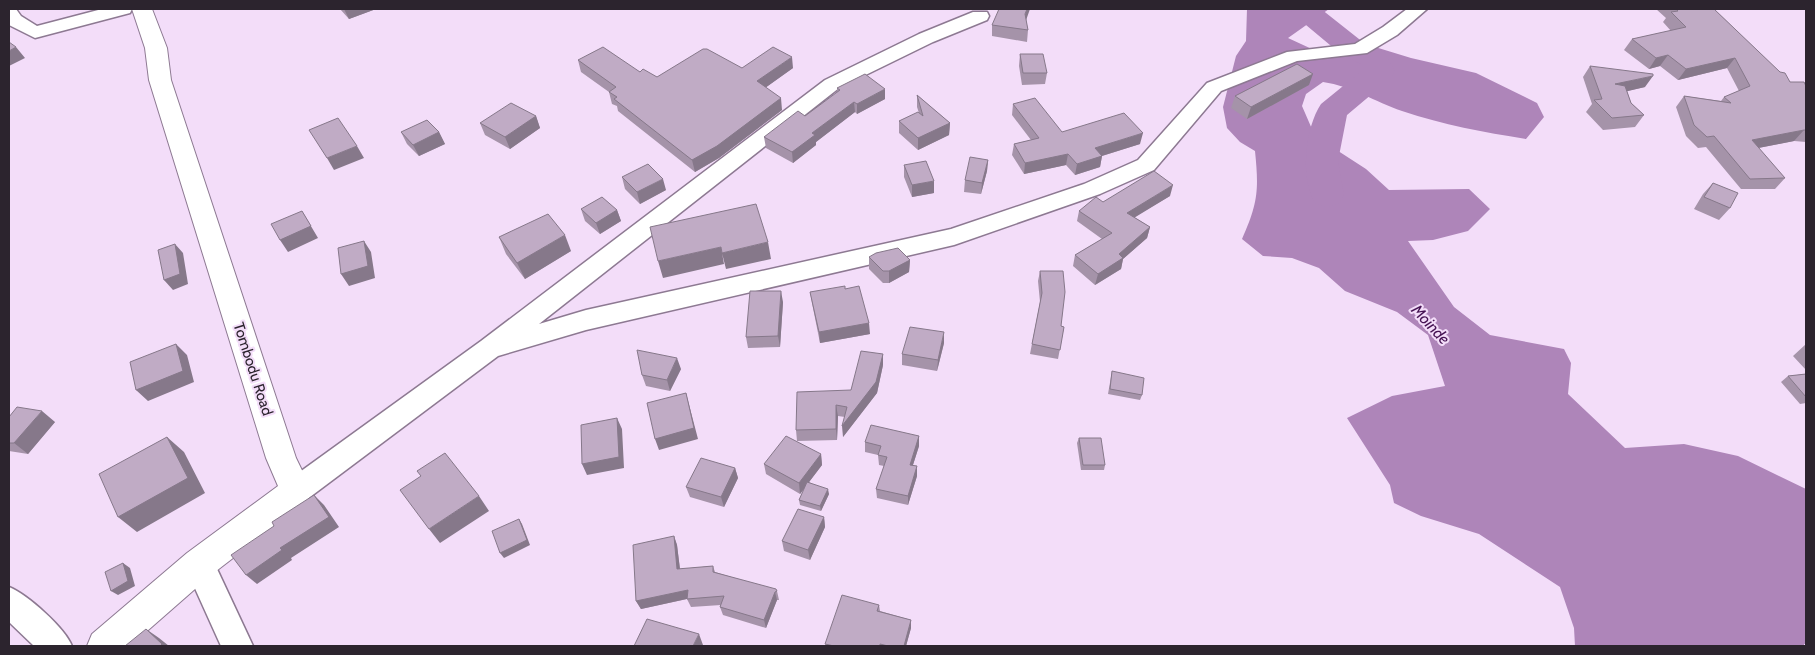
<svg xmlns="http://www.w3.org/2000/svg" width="1815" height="655" viewBox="0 0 1815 655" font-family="Cabin,sans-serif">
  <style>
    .water { fill: #ae85b9 }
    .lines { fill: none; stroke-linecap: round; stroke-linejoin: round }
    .river { fill: #ae85b9; fill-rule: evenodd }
    .minor-casing { stroke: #8d7992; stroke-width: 3 }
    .secondary-casing { stroke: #8d7992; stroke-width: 2 }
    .minor { fill: #fff; fill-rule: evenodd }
    .secondary { fill: #fff; fill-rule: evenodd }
    .wall { fill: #a593a9 }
    .shaded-wall { fill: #86788a }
    .building { fill: #c0abc5; stroke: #86788a }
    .labels { text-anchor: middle; stroke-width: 4; stroke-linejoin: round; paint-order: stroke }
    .street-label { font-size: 15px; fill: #2c242e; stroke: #f3ddf9 }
    .water-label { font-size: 16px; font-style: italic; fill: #461353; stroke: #f3ddf9 }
  </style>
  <rect width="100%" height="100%" fill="#f3ddf9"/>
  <!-- water -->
  <path class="water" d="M1247 9H1329L1288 38 1314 50 1362 43 1411 58 1476 73 1537 103 1544 117 1526 139C1483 132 1444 125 1402 111 1375 102 1352 86 1323 82L1306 94 1302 106 1315 136 1366 169 1389 190 1469 189 1490 209 1468 231 1433 240 1408 241 1454 307 1490 335 1564 349 1571 363 1568 394 1625 448 1684 444 1738 456 1806 489V644H1804V646H1575L1574 628 1560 587 1479 534 1421 516 1394 503 1390 485 1347 418 1392 396 1445 386 1428 335 1397 312 1345 291 1319 268 1292 258 1263 256 1242 239C1258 203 1259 190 1255 151L1240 142 1227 128 1223 107 1236 56 1246 41Z"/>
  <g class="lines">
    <!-- river -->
    <path class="river" d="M1290 9H1321L1364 43 1384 52 1395 71 1391 78 1347 115 1338 161 1344 195 1339 203 1327 207 1315 203C1300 178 1305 128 1321 104L1364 69 1361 64 1342 55 1294 15Z"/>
    <!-- minor casing -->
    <g class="minor-casing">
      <path id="minor" d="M9 9H16L21 16 37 26 102 9H132L130 13 35 38 9 25Z
        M1407 9H1427L1397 35 1367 53 1297 61 1221 91 1154 170 1100 194 954 245 586 330 498 356 306 500 296 504 286 500 282 491 286 482 481 341 825 80 919 34 973 12H987L989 16 987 20 933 42 839 88 539 324 586 310 951 229 1084 184 1138 160 1207 83 1287 52 1355 44 1383 27Z
        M199 550 210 554 253 646H221L184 564 188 554Z
        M9 587C28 595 65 628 72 646H34L9 622Z"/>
    </g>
    <!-- secondary casing -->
    <g class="secondary-casing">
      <path id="secondary" d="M132 9H152L167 48 171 80 296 458 312 491 307 501 211 575 130 646H87L92 634 187 553 278 486 266 458 149 80 145 48Z"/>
    </g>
    <!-- minor -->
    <use href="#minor" class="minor"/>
    <!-- secondary -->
    <use href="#secondary" class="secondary"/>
  </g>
  <!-- wall -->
  <path class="wall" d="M340 9H376L349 19Z
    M1656 9H1714L1790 82 1806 86V142L1794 141 1758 148 1785 178 1775 189H1741L1706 147 1698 148 1686 136 1676 107 1684 96 1721 101 1724 97 1739 91 1727 68 1678 80 1660 66 1649 69 1624 50 1632 39 1671 31 1663 22 1666 18Z
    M1026 20 1028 30 1027 42 992 36V25Z
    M1020 54 1047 73 1045 84 1022 85 1019 66Z
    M578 60 640 72 657 77 742 68H793L766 87 782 110 719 158 695 172 618 111 617 106 612 104 609 92 581 72Z
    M1590 66 1645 87 1627 91 1631 103 1644 115 1635 127 1603 130 1586 112 1592 104 1583 77Z
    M1309 85 1247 119 1231 108 1235 96Z
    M837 88 885 99 857 114 855 112 816 142V145L793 163 766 148 764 137 805 116 837 93Z
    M917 95 950 123 949 135 918 150 899 133V121L919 113 917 107Z
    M1013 104 1062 132 1140 144 1102 156 1100 167 1075 175 1066 165 1024 174 1012 155 1014 144 1031 140 1012 115Z
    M536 116 540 128 510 149 485 135 480 123Z
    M401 132H439L445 144 419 156 407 144Z
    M988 160 987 171 981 194 964 192 965 180Z
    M904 165 934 193 912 197 904 177Z
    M622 177 666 190 640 204 625 189Z
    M1713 183 1730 208 1719 220 1694 209 1703 194Z
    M1170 196 1134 217 1150 227 1147 238 1123 259 1121 269 1095 285 1073 266 1075 255 1102 239 1077 221 1079 211 1103 202Z
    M581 209 617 210 621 221 600 234 585 221Z
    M499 237 571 251 525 279 506 254Z
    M869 257 910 260 909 272 889 283H883L869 269Z
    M1040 271 1061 326 1064 327 1058 359 1030 354 1040 302 1038 281Z
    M845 289 870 334 820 343 812 303 810 292Z
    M783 302 780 347 748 348 746 337Z
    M944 343 937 371 902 365V354Z
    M1806 344V370L1793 356Z
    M883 365 877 393 843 437 845 417 838 416 837 440 797 441 796 430 851 390Z
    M681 369 670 391 646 386 642 375Z
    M1112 371 1142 395 1140 400 1108 394Z
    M1806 374V403L1800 404 1781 382 1788 376Z
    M9 417 55 422 28 454 9 451Z
    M919 436V446L913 465 917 476 908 505 877 498 876 489 884 466 879 465 878 455 865 452V442Z
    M1079 438 1105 465 1104 470H1081L1077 443Z
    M821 454 822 465 809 482 829 494 821 511 800 505 799 500 805 488 800 494 766 474 764 464Z
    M735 468 738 478 724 507 690 497 686 487Z
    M824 517 825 527 810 560 784 551 782 541Z
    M674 536 677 545 680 569 713 566 715 572 777 591 779 600H777L766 628 723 615 720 607 721 605 691 607 687 599 641 609 636 601Z
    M879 605 880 611 911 620V628L906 646H826L825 644Z"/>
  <!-- shaded-wall -->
  <path class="shaded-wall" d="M344 9H376L349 19Z
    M1027 9H1030L1024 26 1025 14Z
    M16 47 25 58 9 66V51Z
    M1668 55 1660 66 1649 69 1656 58Z
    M792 57 793 68 758 93 757 81Z
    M1735 58 1727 68 1678 80 1686 69Z
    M1313 74 1309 85 1247 119 1251 107Z
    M1653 76 1645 87 1607 96 1615 84Z
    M885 89V99L857 114V104Z
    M781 98 782 110 719 158 695 172 692 160Z
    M854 102 855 112 816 142V145L793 163 792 152 812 133Z
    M536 116 540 128 510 149 505 137Z
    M950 123 949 135 918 150V138Z
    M1804 130 1794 141 1743 151 1752 140Z
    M439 132 445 144 419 156 413 145Z
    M1143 133 1140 144 1092 159 1095 148Z
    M357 146 364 158 334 170 327 158Z
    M1068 154 1066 165 1024 174 1025 163Z
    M1102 156 1100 167 1075 175 1077 164Z
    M988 160 987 171 981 194 982 183Z
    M663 179 666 190 640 204 637 192Z
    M934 181V193L912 197V185Z
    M1173 185 1170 196 1124 224 1127 213Z
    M617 210 621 221 600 234 596 223Z
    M302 211 318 238 288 252 280 240Z
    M1150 227 1147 238 1123 259 1121 269 1095 285 1098 274 1119 254Z
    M565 235 571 251 525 279 517 263Z
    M364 241 371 252 375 278 349 286 341 274Z
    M768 242 771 259 726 269 722 253Z
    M175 244 183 253 188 284 173 290 164 280Z
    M721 247 724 264 663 278 658 261Z
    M910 260 909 272 889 283V271Z
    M781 291 783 302 780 347 778 336Z
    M869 323 870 334 820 343 819 332Z
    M944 332V343L937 371 938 360Z
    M176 344 187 355 194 382 148 401 136 390Z
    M883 354V365L877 393 843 437 842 426Z
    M677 358 681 369 670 391 667 380Z
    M686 393 698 439 659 450 655 439Z
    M836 405 838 416 837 440 836 429Z
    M42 411 55 422 28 454 14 443Z
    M617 418 622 429 624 468 587 475 582 464Z
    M919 436V446L910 474V465Z
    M167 437 184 452 205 493 137 532 118 517Z
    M821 454 822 465 800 494 799 483Z
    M917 466V476L908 505V496Z
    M735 468 738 478 724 507 721 497Z
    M828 489 829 494 821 511 820 506Z
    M314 495 324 505 339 527 291 558 292 560 257 584 246 575 280 548Z
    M479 496 489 511 440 543 429 529Z
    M824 517 825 527 810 560 808 550Z
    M519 519 522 524 530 545 504 558 500 553Z
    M674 536 677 545 681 578 677 569Z
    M123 563 130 568 135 586 118 595 111 591Z
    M688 590 691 598 641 609 636 601Z
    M775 592 777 600 766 628 764 620Z
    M911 620V628L906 646H904Z
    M146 629 159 638 169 646H160Z
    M699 634 703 645V646H693Z"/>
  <!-- building -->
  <path class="building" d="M999 9H1027L1025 14 1028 30 992 25Z
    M1676 9H1714L1780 72 1785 73 1790 82H1804L1806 86V130H1804L1752 140 1785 178 1750 179 1714 136 1707 137 1694 125 1684 96 1731 103 1724 97 1750 86 1735 58 1686 69 1668 55 1656 58 1632 39 1686 27 1671 12 1678 11Z
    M9 42 16 47 9 51Z
    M603 47 640 72 643 69 657 77 703 49H707L742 68 773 47 792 57 757 81 781 98 717 146 692 160 614 99 617 97 609 92 616 87 578 60Z
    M1020 54H1043L1047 73H1023Z
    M1297 64 1313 74 1251 107 1235 96Z
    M1590 66 1653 74V76L1615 84 1625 86 1631 103 1644 115 1612 118 1594 100 1602 99Z
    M865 74 885 89 857 104 854 102 812 133 815 135 792 152 764 137 798 111 805 116 840 90 837 88Z
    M917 95 950 123 918 138 899 121 918 112 923 116Z
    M1035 98 1062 132 1124 113 1143 133 1095 148 1102 156 1077 164 1068 154 1025 163 1014 144 1039 138 1013 104Z
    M511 103 536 116 505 137 480 123Z
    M338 118 357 146 327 158 309 130Z
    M427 120 439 132 413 145 401 132Z
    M970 157 988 160 982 183 965 180Z
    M926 161 934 181 912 185 904 165Z
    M648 164 663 179 637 192 622 177Z
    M1154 171 1173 185 1127 213 1150 227 1119 254 1123 258 1098 274 1075 255 1112 233 1079 211 1096 197 1103 202Z
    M1713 183 1738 193 1730 208 1704 197Z
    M602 197 617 210 596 223 581 209Z
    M756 204 768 242 722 253 721 247 658 261 650 227Z
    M302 211 311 226 280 240 271 224Z
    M548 214 565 235 517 263 499 237Z
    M364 241 368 266 341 274 338 248Z
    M175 244 180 274 164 280 158 250Z
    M898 248 910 260 889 271H883L869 257 876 253Z
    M1040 271H1063L1065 292 1061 326 1064 327 1060 350 1032 344 1042 293Z
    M845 286V289L859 286 869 323 819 332 810 292Z
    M750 291H781L778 336 746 337Z
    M910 327 944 332 938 360 902 354Z
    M176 344 183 371 136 390 130 362Z
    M637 350 677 358 667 380 642 375Z
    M861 351 883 354 876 382 842 426 847 407 836 405V429L796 430 797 392 851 390Z
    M1112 371 1144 378 1142 395 1110 389Z
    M1806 374V397L1788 376Z
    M686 393 694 428 655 439 647 403Z
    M17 407 42 411 14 443H9V417Z
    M617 418 619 457 582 464 581 425Z
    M871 425 919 436 910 465 917 466 908 496 876 489 887 457 878 455 881 446 865 442Z
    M786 436 821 454 799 483 764 464Z
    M167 437 188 478 118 517 99 474Z
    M1079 438H1101L1105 465H1083Z
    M445 453 479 496 429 529 400 490 421 476 417 471Z
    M701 458 735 468 721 497 686 487Z
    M807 482 828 489 820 506 799 500Z
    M314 495 329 517 280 548 282 550 246 575 231 555 274 526 272 522Z
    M798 509 824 517 808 550 782 541Z
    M519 519 527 540 500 553 492 531Z
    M674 536 677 569 713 566V572L776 589 777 591 775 592 764 620 720 607 724 596 687 599 688 590 636 601 633 545Z
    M123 563 128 581 111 591 105 572Z
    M842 595 879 605 877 611 911 620 904 646H888L880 644V646H834L825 644Z
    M647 619 699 634 693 646H634Z
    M146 629 162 644 160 646H125Z"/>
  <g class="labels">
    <!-- street labels -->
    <g class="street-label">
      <text transform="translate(253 369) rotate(72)" y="5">Tombodu Road</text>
    </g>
    <!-- water labels -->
    <g class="water-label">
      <text transform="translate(1431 324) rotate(47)" y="6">Moinde</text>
    </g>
  </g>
  <!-- border -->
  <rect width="1815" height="655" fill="none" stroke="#2c242e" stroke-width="20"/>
</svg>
